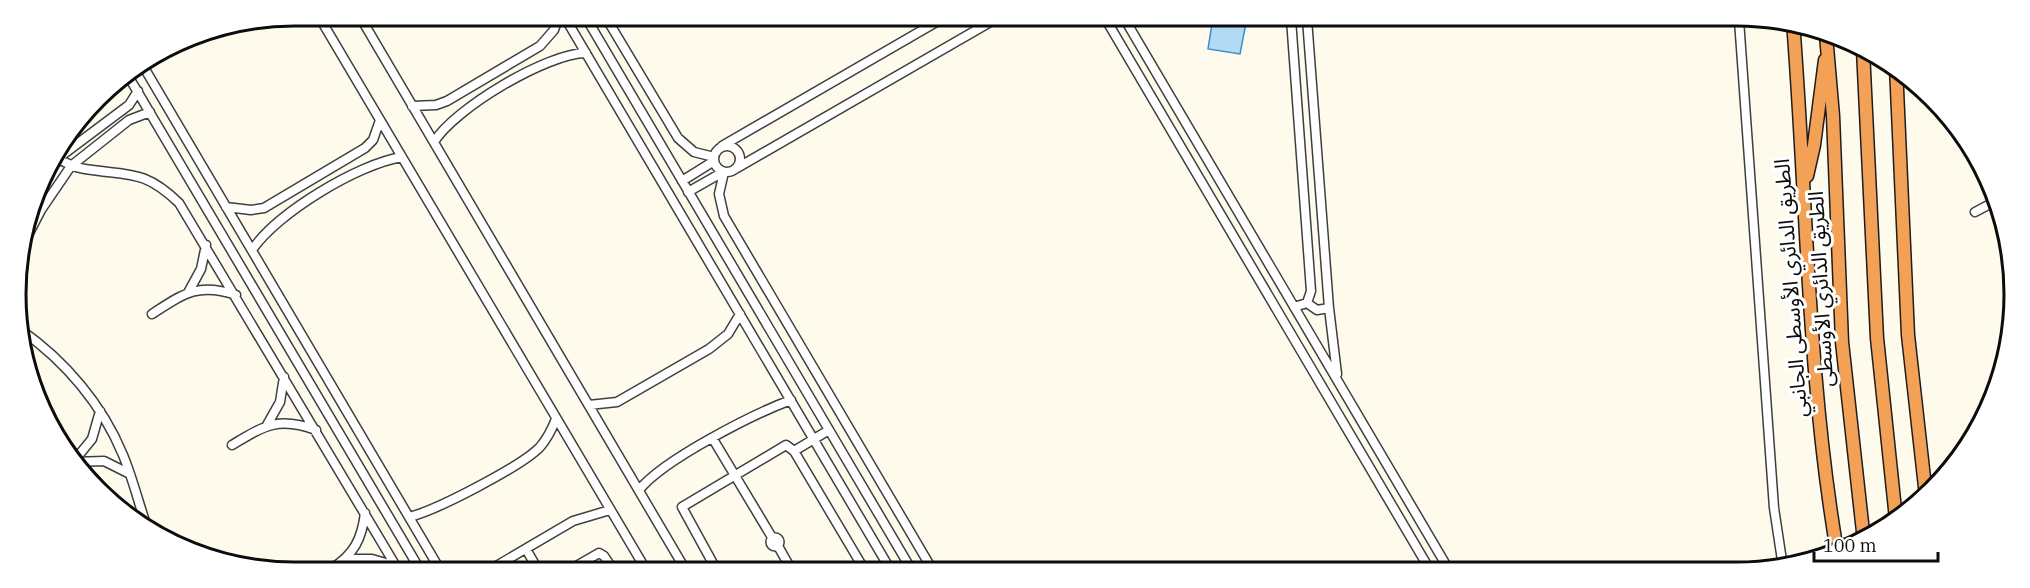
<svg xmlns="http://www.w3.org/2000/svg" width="2030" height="588" viewBox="0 0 2030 588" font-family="'IBM Plex Serif','Noto Sans Arabic',serif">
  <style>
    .water { fill: #b2daf5; stroke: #3a8dca; stroke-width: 1.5 }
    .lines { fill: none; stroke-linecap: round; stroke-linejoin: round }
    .minor-casing { stroke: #3f3f3f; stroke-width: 11 }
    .highway-casing { stroke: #1d1d1d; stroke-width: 15 }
    .minor { stroke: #fff; stroke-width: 8 }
    .highway { stroke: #f2a157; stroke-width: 12 }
    .labels { text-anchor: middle; stroke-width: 6; stroke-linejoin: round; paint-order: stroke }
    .street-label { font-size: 21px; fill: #0c0c0c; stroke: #fff }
    .rim { fill: none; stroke: #0c0c0c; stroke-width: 3 }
  </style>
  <rect width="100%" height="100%" fill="#fffbec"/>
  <!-- water -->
  <path class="water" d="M1213 18H1247L1240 54 1208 49Z"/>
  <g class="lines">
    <!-- minor casing -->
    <g class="minor-casing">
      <path id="minor" d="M318 15 645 568
        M359 15 685 569
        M564 16 890 569
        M585 16 911 569
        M605 16 678 138 694 152 714 157
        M1105 18 1430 570
        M1124 18 1449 570
        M1291 19 1311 291 1307 303 1294 307
        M1307 19 1329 308 1337 374
        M1739 20 1774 508 1783 567
        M142 64 439 568
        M127 74 419 568
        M412 106 436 105 447 101 540 46 554 30 559 16
        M434 142C454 109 547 53 586 53
        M714 159a13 13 0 1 1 26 0a13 13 0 1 1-26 0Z
        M722 146 945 17
        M54 158C65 161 73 168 85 169 129 176 144 169 179 203L397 568
        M57 159 129 105 138 91
        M737 168 999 17
        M724 172 719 194 724 216 932 569
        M682 181 714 161
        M688 192 723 172
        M226 207 251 210 264 208 365 148 373 140 380 120
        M1975 212 1994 202
        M24 243 41 210 71 166 129 120 150 112
        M252 250C277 213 358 164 402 157
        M189 291 201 269 206 245
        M1307 303 1317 310 1329 308
        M152 314C183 294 198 282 236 295
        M21 330C65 361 102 404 123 455 133 479 139 505 148 530
        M589 405 617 402 709 349 728 334 740 314
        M267 425 280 402 284 377
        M713 439 773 539
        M232 445C264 426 278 416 316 430
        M794 451 829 430
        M74 461 92 439 100 411
        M72 462 104 461 130 474
        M639 490C663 460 753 414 791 400
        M409 517C435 511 522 466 540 447 547 439 552 429 556 419
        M770.5 542a4.5 4.5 0 1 1 9 0a4.5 4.5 0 1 1-9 0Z
        M778 546 791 569
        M526 549 537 568
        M347 559H372L396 566
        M332 568C354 555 362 538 365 513
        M493 568 573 521 610 510
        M573 568 599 553 604 556 612 568
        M716 569 682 507 786 445 794 451 864 569"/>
    </g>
    <!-- highway casing -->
    <g class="highway-casing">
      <path id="highway" d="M1793 22C1807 198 1807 376 1837 551
        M1826 35 1833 116 1842 342 1864 541
        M1863 50 1877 338 1896 519
        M1896 67 1908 335 1926 496
        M1807 176 1814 145 1825 60"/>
    </g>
    <!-- minor -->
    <use href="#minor" class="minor"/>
    <!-- highway -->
    <use href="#highway" class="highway"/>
  </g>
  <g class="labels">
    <!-- street labels -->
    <g class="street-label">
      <text transform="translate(1791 288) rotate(-94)" y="7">الطريق الدائري الأوسطى الجانبي</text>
      <text transform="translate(1821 289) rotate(-93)" y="7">الطريق الدائري الأوسطى</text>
    </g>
  </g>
  <!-- crop -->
  <path d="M0 0H2030V588H0ZM294 26H1736A268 268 0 0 1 2004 294V294A268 268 0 0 1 1736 562H294A268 268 0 0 1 26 294V294A268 268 0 0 1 294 26Z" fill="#fff" fill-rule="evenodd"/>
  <path class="rim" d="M294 26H1736A268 268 0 0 1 2004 294V294A268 268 0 0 1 1736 562H294A268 268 0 0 1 26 294V294A268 268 0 0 1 294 26Z"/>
  <!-- scale -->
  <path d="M1814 552v9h124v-9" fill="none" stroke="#0c0c0c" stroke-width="3"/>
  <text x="1823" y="552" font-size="18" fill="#0c0c0c" stroke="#ffffff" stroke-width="4.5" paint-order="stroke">100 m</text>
</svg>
